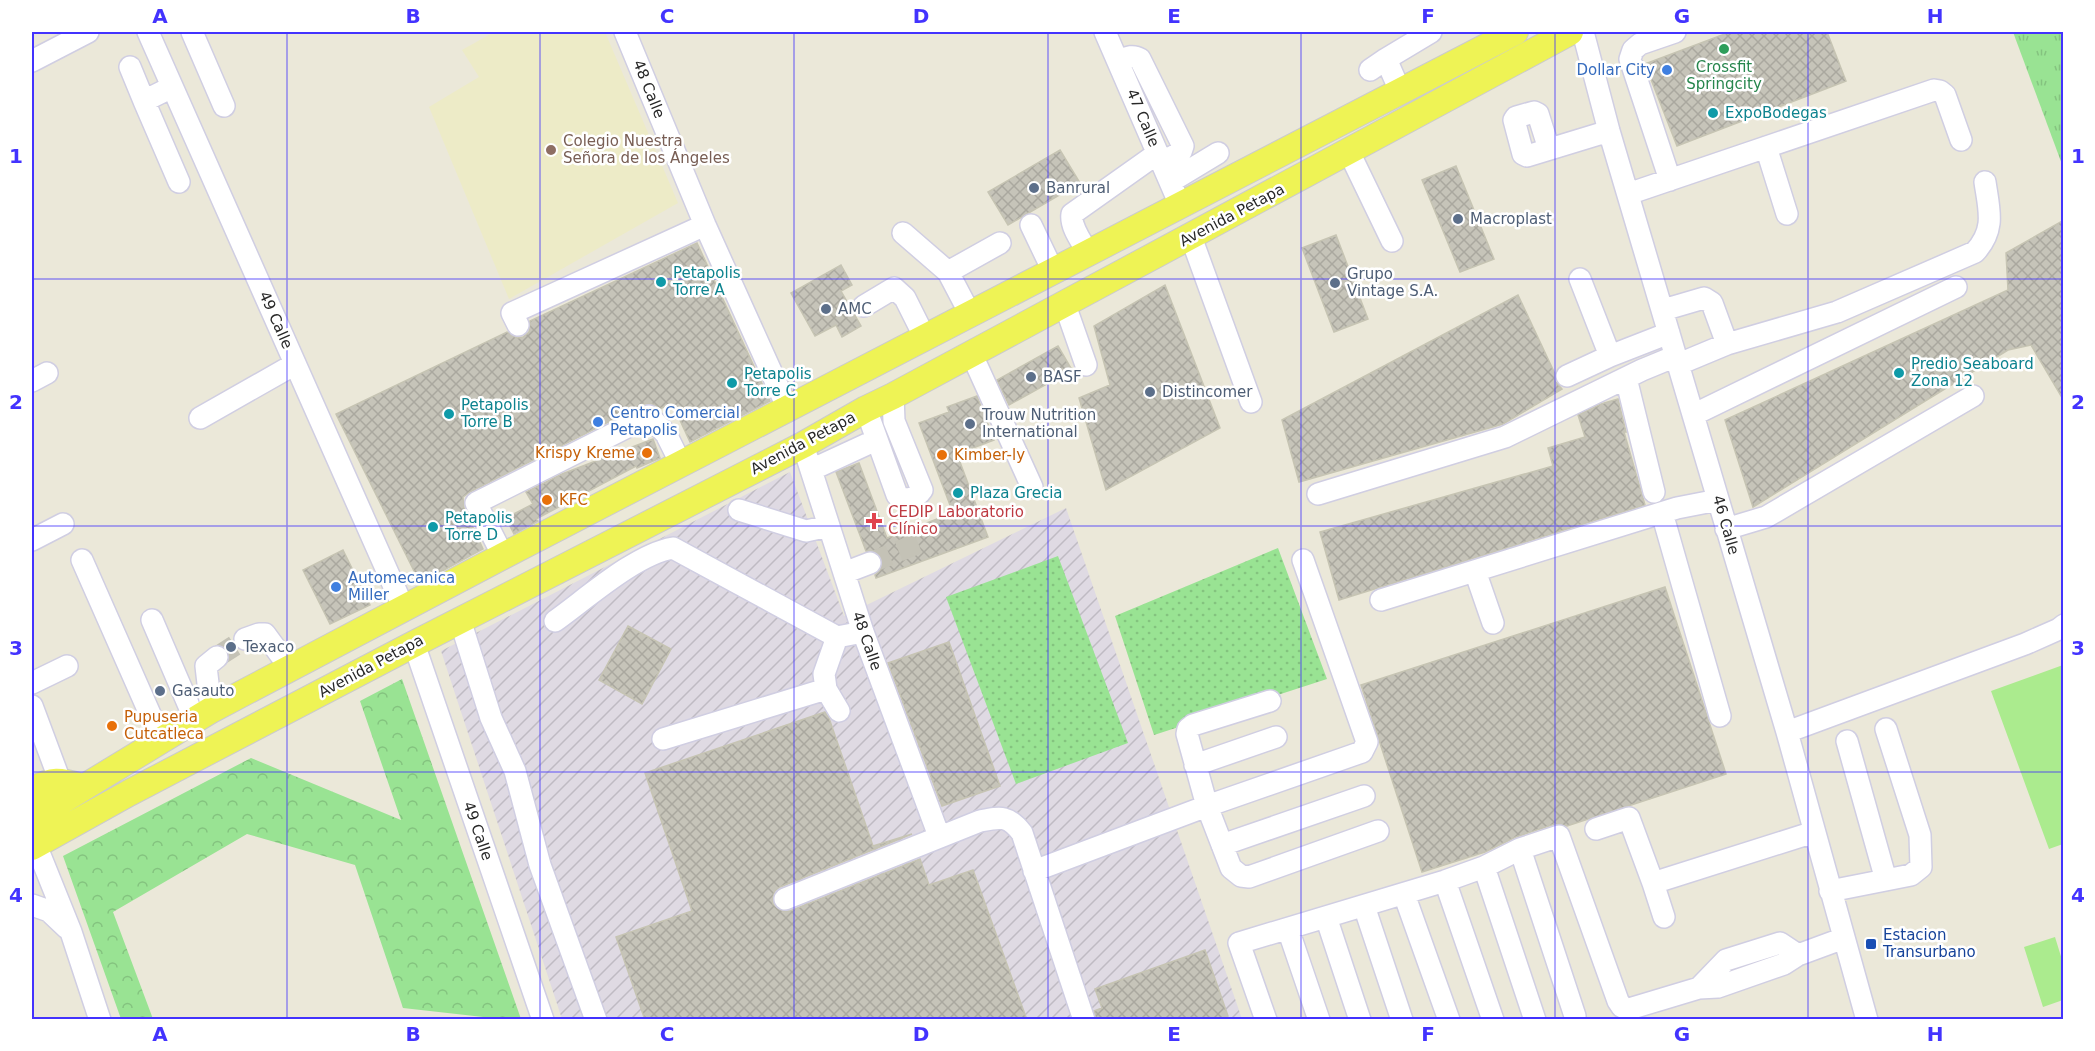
<svg xmlns="http://www.w3.org/2000/svg" width="2095" height="1051" viewBox="0 0 2095 1051" font-family="'DejaVu Sans',sans-serif">
  <style>
    .industrial { fill: url(#industrial-furrows) }
    .education { fill: #edebc7 }
    .grass { fill: url(#grass-dots) }
    .forest { fill: url(#forest-crowns) }
    .park { fill: url(#park-tufts) }
    .pitch { fill: #abeb8e }
    .building { fill: url(#building-cross-hatch); stroke: #c6c4b3; stroke-width: 1.5 }
    .lines { fill: none; stroke-linecap: round; stroke-linejoin: round }
    .minor-tunnel { stroke: #c4c2b6; stroke-width: 21; stroke-dasharray: 21 10; stroke-linecap: butt }
    .minor-casing { stroke: #d0cee2; stroke-width: 24 }
    .major-casing { stroke: #cbcbcb; stroke-width: 28 }
    .minor { stroke: #fff; stroke-width: 21 }
    .major { stroke: #eef355; stroke-width: 26 }
    .grid { fill: none; stroke: #4333fe; stroke-width: 1.5; stroke-opacity: 0.55 }
    .leisure-dot { fill: #2e9e5b; stroke: #fff; stroke-width: 2 }
    .shop-dot { fill: #3f7fe0; stroke: #fff; stroke-width: 2 }
    .culture-dot { fill: #0f9aa8; stroke: #fff; stroke-width: 2 }
    .education-dot { fill: #8d6e63; stroke: #fff; stroke-width: 2 }
    .service-dot { fill: #5c6f8a; stroke: #fff; stroke-width: 2 }
    .food-dot { fill: #e8710a; stroke: #fff; stroke-width: 2 }
    .health-dot { fill: #e0444e; stroke: #fff; stroke-width: 2 }
    .transit-dot { fill: #1a4fb4; stroke: #fff; stroke-width: 2 }
    .labels { text-anchor: middle; stroke-width: 5; stroke-linejoin: round; paint-order: stroke }
    .leisure-label { font-size: 15px; fill: #27864d; stroke: #fff }
    .shop-label { font-size: 15px; fill: #366cbe; stroke: #fff; text-anchor: start }
    .street-label { font-size: 15px; fill: #282828; stroke: #fff }
    .culture-label { font-size: 15px; fill: #0d838f; stroke: #fff; text-anchor: start }
    .education-label { font-size: 15px; fill: #785e54; stroke: #fff; text-anchor: start }
    .service-label { font-size: 15px; fill: #4e5e75; stroke: #fff; text-anchor: start }
    .food-label { font-size: 15px; fill: #c56008; stroke: #fff; text-anchor: start }
    .health-label { font-size: 15px; fill: #be3a42; stroke: #fff; text-anchor: start }
    .transit-label { font-size: 15px; fill: #164399; stroke: #fff; text-anchor: start }
    .neatline { fill: none; stroke: #4333fe; stroke-width: 2 }
    .grid-label { font-size: 20px; text-anchor: middle; font-weight: bold; fill: #4333fe }
  </style>
  <defs>
    <pattern id="industrial-furrows" width="10" height="10" patternUnits="userSpaceOnUse" patternTransform="scale(1.5)"><rect width="10" height="10" fill="#dfdae3"/><path d="M-1 1l2-2M0 10L10 0M9 11l2-2" fill="none" stroke="#bfbbc3"/></pattern>
    <pattern id="grass-dots" width="8" height="8" patternUnits="userSpaceOnUse" patternTransform="scale(1.5)"><rect width="8" height="8" fill="#99e393"/><path d="M2 2h.1M6 6h.1" fill="none" stroke="#84c37f" stroke-width="1.8" stroke-linecap="round"/></pattern>
    <pattern id="forest-crowns" width="20" height="18" patternUnits="userSpaceOnUse" patternTransform="scale(1.5)"><rect width="20" height="18" fill="#99e393"/><path d="M2 6a3 3 0 1 1 6 0M12 15a3 3 0 1 1 6 0" fill="none" stroke="#84c37f"/></pattern>
    <pattern id="park-tufts" width="24" height="20" patternUnits="userSpaceOnUse" patternTransform="scale(1.5)"><rect width="24" height="20" fill="#99e393"/><path d="M3 7l-1-3M5 7V3M7 7l1-3M15 17l-1-3M17 17v-4M19 17l1-3" fill="none" stroke="#84c37f"/></pattern>
    <pattern id="building-cross-hatch" width="8" height="8" patternUnits="userSpaceOnUse" patternTransform="scale(1.5)"><rect width="8" height="8" fill="#c6c4b9"/><path d="M0 0l8 8M0 8l8-8" fill="none" stroke="#aaa89f"/></pattern>
  </defs>
  <rect width="100%" height="100%" fill="#ebe8d9"/>
  <!-- industrial -->
  <path class="industrial" d="M790 472 844 616 1066 508 1242 1019H562L441 651Z"/>
  <!-- education -->
  <path class="education" d="M494 32H605L678 203 509 299 429 107 479 77 462 50Z"/>
  <!-- grass -->
  <path class="grass" d="M1278 548 1327 679 1154 735 1115 616Z
    M1058 556 1128 743 1016 784 946 597Z"/>
  <!-- forest -->
  <path class="forest" d="M402 679 521 1019H501L403 1008 355 865 247 834 113 912 153 1019H121L63 856 251 758 401 820 360 701Z"/>
  <!-- park -->
  <path class="park" d="M2013 32H2063V167Z"/>
  <!-- pitch -->
  <path class="pitch" d="M2063 665V844L2049 849 1991 691Z
    M2055 937 2063 963V1000L2043 1007 2024 947Z"/>
  <!-- building -->
  <path class="building" d="M1730 32H1827L1846 81 1677 146 1645 64Z
    M1060 150 1080 183 1008 225 988 192Z
    M1456 166 1494 259 1460 272 1422 180Z
    M2064 220V401L2031 345 2008 350 1753 507 1725 420 2008 290 2006 253Z
    M1336 235 1368 319 1334 332 1302 248Z
    M697 243 770 401 690 442 672 403 660 409 652 404H644L470 492 463 497 464 508 483 549 420 583 336 414 507 332 517 338 523 337 529 332 530 321Z
    M841 265 852 285 841 291 861 326 842 337 836 325 815 336 791 293Z
    M1165 285 1220 428 1106 490 1079 398 1110 385 1094 326Z
    M1518 295 1555 374V381L1562 389 1503 424 1299 482 1282 420Z
    M1058 346 1072 370 1009 405 997 380Z
    M977 396 994 440 957 454 988 537 876 578 875 575 879 571 882 566V559L878 553 866 551 836 472 859 463 887 538 953 513 919 423 949 412 947 407Z
    M1618 399 1626 432H1624L1645 505 1339 600 1320 532 1553 466 1548 448 1585 437 1578 415 1601 404Z
    M653 439 660 458 637 468 636 466 536 519 538 521 514 534 506 518 533 504 526 492 562 474Z
    M343 550 370 605 330 624 303 570Z
    M1665 587 1726 774 1567 826 1555 824 1516 837 1485 852 1422 872 1361 685Z
    M628 626 671 649 642 704 599 680Z
    M949 642 1000 786 942 806 888 663Z
    M825 712 829 718 873 846 912 834 780 887 775 891 773 897V904L783 911H790L920 859 929 885 973 870 1027 1020H645L616 937 692 911 645 773Z
    M1205 950 1228 1016 1217 1020H1096L1094 1011 1102 1008 1095 989Z"/>
  <g class="lines">
    <!-- minor-tunnel -->
    <path class="minor-tunnel" d="M870 563 919 543
      M217 657 245 639"/>
    <!-- minor casing -->
    <g class="minor-casing">
      <path id="minor" d="M148 32 404 609
        M192 32 224 106
        M625 32 705 225 788 409
        M1105 32 1180 205
        M1583 32 1609 131 1787 732 1867 1020
        M1386 59 1431 32
        M32 61 88 32
        M1118 61C1126 58 1132 54 1140 59L1183 146 1181 152 1162 162
        M130 67 144 101 172 87
        M1370 70 1386 59 1400 91
        M144 101 179 182
        M1766 147 1787 214
        M1549 149 1538 114 1534 112 1516 117 1514 120 1523 154 1527 156 1609 131
        M1349 152 1392 241
        M1670 180 1630 59 1633 50 1640 44 1675 32
        M1170 182 1218 153
        M1628 194 1934 90 1940 91 1945 95 1961 140
        M1031 225 1053 271
        M903 233 948 272 970 314
        M1191 237 1251 402
        M1088 253C1082 242 1070 227 1072 214L1158 153
        M948 272 1000 243
        M1580 279 1610 356 1669 333
        M1065 305 1086 365
        M864 306 894 288 905 298 925 338
        M1663 310 1704 298 1712 303 1727 344 1837 312 1975 252C1996 229 1989 210 1985 182
        M518 325 512 313 705 225
        M972 355 1032 487
        M1679 364 1727 344
        M1567 376 1610 356
        M1626 378 1654 492
        M32 381 47 373
        M866 409 897 495C905 502 916 499 922 490L894 421 893 396
        M1693 415 1956 287
        M200 418 295 364
        M803 445 863 632 939 836
        M811 470 876 440
        M1318 494 1505 437 1642 370 1676 356
        M739 510 806 531 829 526
        M1662 513 1720 716
        M1726 529 1766 517 1973 396
        M32 540 63 524
        M503 556 476 503 649 416 666 434 681 464
        M82 560 161 739
        M1475 571 1493 623
        M844 573 870 563
        M1381 600 1677 508 1718 500
        M152 620 195 720
        M460 620 491 718 515 771 540 865 596 1020
        M555 621C586 599 636 554 673 548L837 637 863 632
        M245 639 259 634H265L290 668
        M414 644 543 1020
        M32 683 67 666
        M826 689 839 711
        M1270 701 1193 725 1188 729 1187 734 1207 806 1231 868 1241 876 1249 877 1378 831
        M32 706 60 781
        M211 710 206 666 217 657
        M1787 732 2025 644 2059 629 2064 625
        M663 739 826 689 824 674 837 637
        M1847 741 1886 880
        M1195 765 1276 737
        M1596 829 1629 818 1653 883 1664 917
        M1222 845 1364 796
        M40 855 71 932 100 1020
        M1484 867 1520 849
        M1034 871 1207 806 1362 752 1367 742 1303 560
        M1445 881 1493 1020
        M1653 883 1814 832
        M1830 891 1911 875 1921 867 1920 835 1886 729
        M1404 894 1449 1020
        M785 899 980 821C1001 817 1008 815 1022 833L1084 1020
        M32 905 49 911 67 928
        M1364 906 1402 1020
        M1326 917 1360 1020
        M1288 929 1319 1020
        M1699 988 1726 960 1780 943 1798 955
        M1575 1016 1520 849 1559 836 1618 1001 1622 1007 1629 1009 1699 988 1718 987 1784 964 1798 955 1844 938
        M1266 1020 1239 943 1445 881 1484 867 1535 1020"/>
    </g>
    <!-- major casing -->
    <g class="major-casing">
      <path id="major" d="M32 790C53 779 59 780 82 787
        M32 819 211 710 503 556 1515 32
        M32 847 129 793 414 644 803 445 866 409 893 396 1570 32"/>
    </g>
    <!-- minor -->
    <use href="#minor" class="minor"/>
    <!-- major -->
    <use href="#major" class="major"/>
  </g>
  <!-- grid -->
  <path class="grid" d="M287 32V1020M540 32V1020M794 32V1020M1048 32V1020M1301 32V1020M1555 32V1020M1808 32V1020M32 279H2064M32 526H2064M32 772H2064"/>
  <!-- markers -->
  <circle class="leisure-dot" cx="1724" cy="49" r="6"/>
  <g class="shop-dot">
    <circle cx="1667" cy="70" r="6"/>
    <circle cx="598" cy="422" r="6"/>
    <circle cx="336" cy="587" r="6"/>
  </g>
  <g class="culture-dot">
    <circle cx="1713" cy="113" r="6"/>
    <circle cx="661" cy="282" r="6"/>
    <circle cx="1899" cy="373" r="6"/>
    <circle cx="732" cy="383" r="6"/>
    <circle cx="449" cy="414" r="6"/>
    <circle cx="958" cy="493" r="6"/>
    <circle cx="433" cy="527" r="6"/>
  </g>
  <circle class="education-dot" cx="551" cy="150" r="6"/>
  <g class="service-dot">
    <circle cx="1034" cy="188" r="6"/>
    <circle cx="1458" cy="219" r="6"/>
    <circle cx="1335" cy="283" r="6"/>
    <circle cx="826" cy="309" r="6"/>
    <circle cx="1031" cy="377" r="6"/>
    <circle cx="1150" cy="392" r="6"/>
    <circle cx="970" cy="424" r="6"/>
    <circle cx="231" cy="647" r="6"/>
    <circle cx="160" cy="691" r="6"/>
  </g>
  <g class="food-dot">
    <circle cx="647" cy="453" r="6"/>
    <circle cx="942" cy="455" r="6"/>
    <circle cx="547" cy="500" r="6"/>
    <circle cx="112" cy="726" r="6"/>
  </g>
  <path class="health-dot" d="M871 512h6v6h6v6h-6v6h-6v-6h-6v-6h6z"/>
  <rect class="transit-dot" x="1865" y="938" width="12" height="12" rx="3"/>
  <g class="labels">
    <!-- leisure labels -->
    <g class="leisure-label">
      <text x="1724" y="72">Crossfit<tspan x="1724" dy="17">Springcity</tspan></text>
    </g>
    <!-- shop labels -->
    <g class="shop-label">
      <text x="1655" y="75" text-anchor="end">Dollar City</text>
      <text x="610" y="418">Centro Comercial<tspan x="610" dy="17">Petapolis</tspan></text>
      <text x="348" y="583">Automecanica<tspan x="348" dy="17">Miller</tspan></text>
    </g>
    <!-- street labels -->
    <g class="street-label">
      <text transform="translate(649 89) rotate(68)" y="5">48 Calle</text>
      <text transform="translate(1143 118) rotate(67)" y="5">47 Calle</text>
      <text transform="translate(1232 215) rotate(-28)" y="5">Avenida Petapa</text>
      <text transform="translate(276 320) rotate(66)" y="5">49 Calle</text>
      <text transform="translate(803 443) rotate(-28)" y="5">Avenida Petapa</text>
      <text transform="translate(1726 525) rotate(74)" y="5">46 Calle</text>
      <text transform="translate(867 641) rotate(71)" y="5">48 Calle</text>
      <text transform="translate(371 666) rotate(-28)" y="5">Avenida Petapa</text>
      <text transform="translate(478 831) rotate(71)" y="5">49 Calle</text>
    </g>
    <!-- culture labels -->
    <g class="culture-label">
      <text x="1725" y="118">ExpoBodegas</text>
      <text x="673" y="278">Petapolis<tspan x="673" dy="17">Torre A</tspan></text>
      <text x="1911" y="369">Predio Seaboard<tspan x="1911" dy="17">Zona 12</tspan></text>
      <text x="744" y="379">Petapolis<tspan x="744" dy="17">Torre C</tspan></text>
      <text x="461" y="410">Petapolis<tspan x="461" dy="17">Torre B</tspan></text>
      <text x="970" y="498">Plaza Grecia</text>
      <text x="445" y="523">Petapolis<tspan x="445" dy="17">Torre D</tspan></text>
    </g>
    <!-- education labels -->
    <g class="education-label">
      <text x="563" y="146">Colegio Nuestra<tspan x="563" dy="17">Señora de los Ángeles</tspan></text>
    </g>
    <!-- service labels -->
    <g class="service-label">
      <text x="1046" y="193">Banrural</text>
      <text x="1470" y="224">Macroplast</text>
      <text x="1347" y="279">Grupo<tspan x="1347" dy="17">Vintage S.A.</tspan></text>
      <text x="838" y="314">AMC</text>
      <text x="1043" y="382">BASF</text>
      <text x="1162" y="397">Distincomer</text>
      <text x="982" y="420">Trouw Nutrition<tspan x="982" dy="17">International</tspan></text>
      <text x="243" y="652">Texaco</text>
      <text x="172" y="696">Gasauto</text>
    </g>
    <!-- food labels -->
    <g class="food-label">
      <text x="635" y="458" text-anchor="end">Krispy Kreme</text>
      <text x="954" y="460">Kimber-ly</text>
      <text x="559" y="505">KFC</text>
      <text x="124" y="722">Pupuseria<tspan x="124" dy="17">Cutcatleca</tspan></text>
    </g>
    <!-- health labels -->
    <g class="health-label">
      <text x="888" y="517">CEDIP Laboratorio<tspan x="888" dy="17">Clínico</tspan></text>
    </g>
    <!-- transit labels -->
    <g class="transit-label">
      <text x="1883" y="940">Estacion<tspan x="1883" dy="17">Transurbano</tspan></text>
    </g>
  </g>
  <!-- border -->
  <rect width="2095" height="1051" fill="none" stroke="#ffffff" stroke-width="66"/>
  <rect x="33" y="33" width="2029" height="985" class="neatline"/>
  <g class="grid-label">
    <text x="160" y="23">A</text>
    <text x="413" y="23">B</text>
    <text x="667" y="23">C</text>
    <text x="921" y="23">D</text>
    <text x="1174" y="23">E</text>
    <text x="1428" y="23">F</text>
    <text x="1682" y="23">G</text>
    <text x="1935" y="23">H</text>
    <text x="16" y="163">1</text>
    <text x="2078" y="163">1</text>
    <text x="16" y="409">2</text>
    <text x="2078" y="409">2</text>
    <text x="16" y="655">3</text>
    <text x="2078" y="655">3</text>
    <text x="16" y="902">4</text>
    <text x="2078" y="902">4</text>
    <text x="160" y="1041">A</text>
    <text x="413" y="1041">B</text>
    <text x="667" y="1041">C</text>
    <text x="921" y="1041">D</text>
    <text x="1174" y="1041">E</text>
    <text x="1428" y="1041">F</text>
    <text x="1682" y="1041">G</text>
    <text x="1935" y="1041">H</text>
  </g>
</svg>
